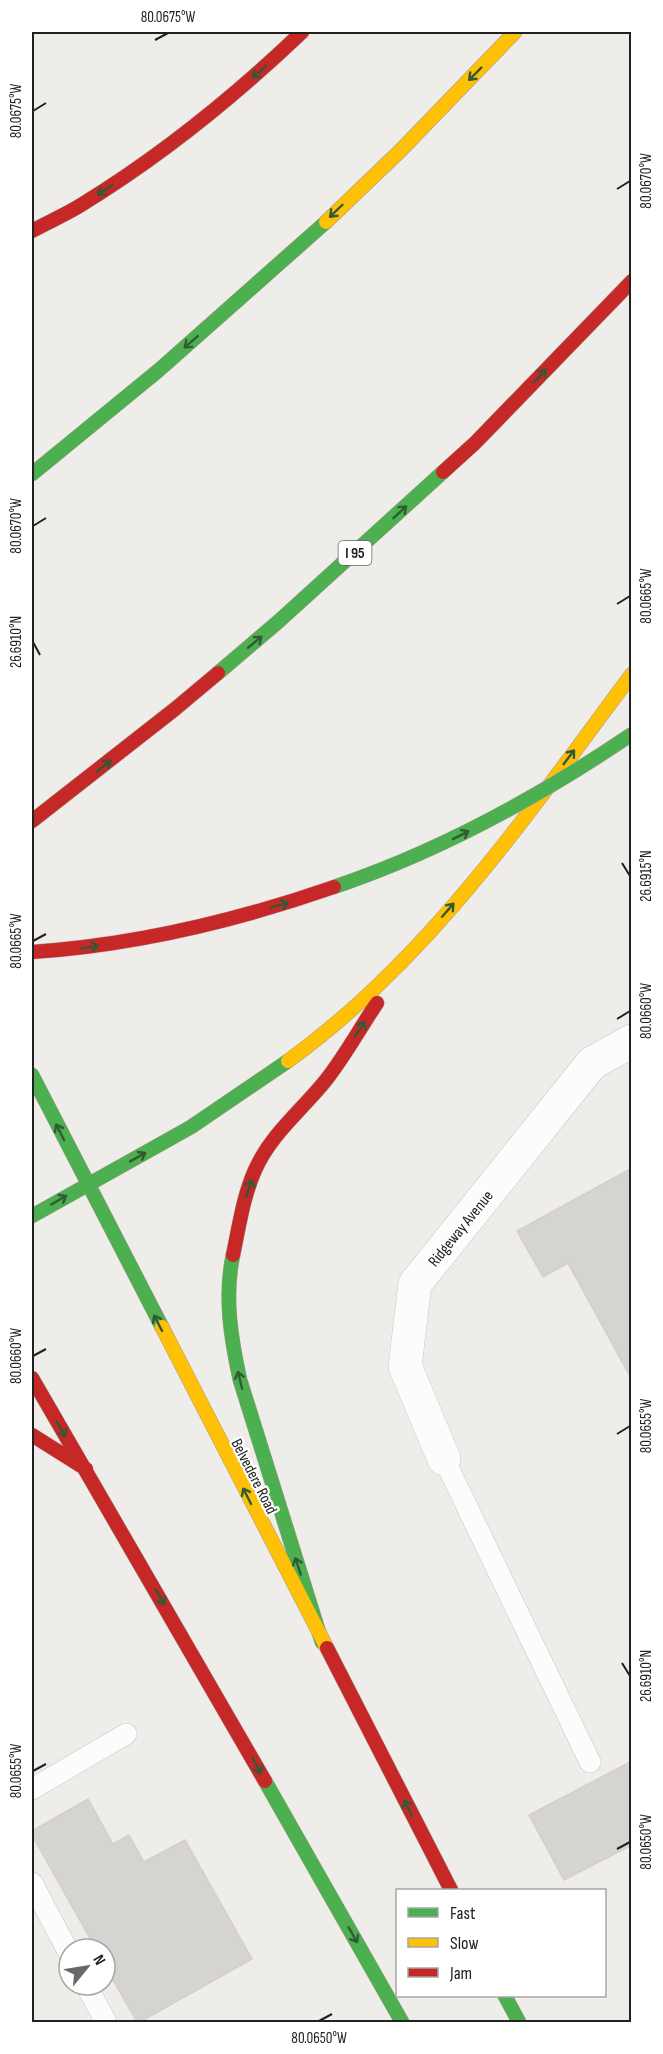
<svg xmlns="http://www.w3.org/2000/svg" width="663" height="2054" viewBox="0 0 663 2054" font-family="'Sofia Sans Condensed',sans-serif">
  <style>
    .building { fill: #d6d4d1; stroke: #d2cfcc; stroke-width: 1.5 }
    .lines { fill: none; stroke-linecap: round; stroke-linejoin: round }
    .lane-casing { stroke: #c8c7c6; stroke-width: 22 }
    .street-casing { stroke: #c8c7c6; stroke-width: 34 }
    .fast-casing { stroke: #a69a86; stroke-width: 15 }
    .slow-casing { stroke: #a69a86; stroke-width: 15 }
    .jam-casing { stroke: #a69a86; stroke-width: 15 }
    .lane { stroke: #fdfcfc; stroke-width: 21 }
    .street { stroke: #fdfcfc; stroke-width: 33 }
    .fast { stroke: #4caf50; stroke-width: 14 }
    .slow { stroke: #ffc107; stroke-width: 14 }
    .jam { stroke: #c62828; stroke-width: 14 }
    .fast-bridge-casing { stroke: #c4a2ac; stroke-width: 15; stroke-linecap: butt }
    .jam-bridge-casing { stroke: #c4a2ac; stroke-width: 15; stroke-linecap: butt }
    .fast-bridge { stroke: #4caf50; stroke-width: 14 }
    .jam-bridge { stroke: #c62828; stroke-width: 14 }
    .oneway { stroke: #325a34 }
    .ticks { fill: none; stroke: #212121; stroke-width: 2 }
    .labels { text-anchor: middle; stroke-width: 4.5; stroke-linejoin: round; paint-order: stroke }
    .shield { fill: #fff; stroke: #646464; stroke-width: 1.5 }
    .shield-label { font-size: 15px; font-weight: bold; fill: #212121 }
    .street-label { font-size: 16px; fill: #212121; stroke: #fff }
    .neatline { fill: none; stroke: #212121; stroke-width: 2 }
    .ticks-label { font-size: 15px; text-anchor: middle; fill: #212121 }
  </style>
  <rect width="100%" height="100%" fill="#efedea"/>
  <!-- building -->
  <path class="building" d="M632 1168V1380L568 1263 543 1277 517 1231Z
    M632 1761V1845L564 1880 529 1815Z
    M88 1799 113 1844 129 1835 144 1862 185 1840 252 1959 140 2022H137L105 1966V1949H96L32 1835V1831Z"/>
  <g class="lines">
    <!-- lane casing -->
    <g class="lane-casing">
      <path id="lane" d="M444 1459 590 1762
        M32 1789 126 1734
        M32 1883 69 1953
        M86 1985 106 2022"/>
    </g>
    <!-- street casing -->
    <g class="street-casing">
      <path id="street" d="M444 1459 405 1366 415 1284 592 1063 632 1041"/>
    </g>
    <!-- fast casing -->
    <g class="fast-casing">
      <path id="fast" d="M32 474 159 370 326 222
        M218 673 279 621 443 472
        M32 1075 162 1327
        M32 1216 191 1127 288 1061
        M233 1255C224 1297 231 1339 240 1380L322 1642
        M265 1781 402 2022
        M505 1996 519 2022"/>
    </g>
    <!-- slow casing -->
    <g class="slow-casing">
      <path id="slow" d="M326 222 401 150 515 32
        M288 1061C429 959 529 812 632 674
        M162 1327 327 1648"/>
    </g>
    <!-- jam casing -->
    <g class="jam-casing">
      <path id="jam" d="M32 231C48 222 65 215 81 205 161 156 234 97 302 32
        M443 472 475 443 632 281
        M32 821 175 709 218 673
        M233 1255C239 1227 243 1197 255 1170 271 1134 302 1110 326 1080 345 1056 360 1028 377 1003
        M32 1378 265 1781
        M32 1435 86 1469
        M327 1648 451 1890"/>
    </g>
    <!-- lane -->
    <use href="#lane" class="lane"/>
    <!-- street -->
    <use href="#street" class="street"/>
    <!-- fast -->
    <use href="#fast" class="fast"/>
    <!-- slow -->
    <use href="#slow" class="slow"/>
    <!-- jam -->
    <use href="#jam" class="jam"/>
    <!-- fast-bridge casing -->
    <g class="fast-bridge-casing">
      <path id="fast-bridge" d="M334 887C441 851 539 797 632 734"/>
    </g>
    <!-- jam-bridge casing -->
    <g class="jam-bridge-casing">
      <path id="jam-bridge" d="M32 952C136 945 236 921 334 887"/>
    </g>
    <!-- fast-bridge -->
    <use href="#fast-bridge" class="fast-bridge"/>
    <!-- jam-bridge -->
    <use href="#jam-bridge" class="jam-bridge"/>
  </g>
  <!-- one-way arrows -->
  <defs><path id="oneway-shaft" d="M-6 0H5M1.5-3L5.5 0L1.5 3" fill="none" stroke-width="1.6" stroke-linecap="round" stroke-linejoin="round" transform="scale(1.5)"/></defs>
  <g class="oneway">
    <use href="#oneway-shaft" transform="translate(259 72) rotate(139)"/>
    <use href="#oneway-shaft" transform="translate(475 74) rotate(135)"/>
    <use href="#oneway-shaft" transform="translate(105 190) rotate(147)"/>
    <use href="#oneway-shaft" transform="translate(336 211) rotate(136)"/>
    <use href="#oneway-shaft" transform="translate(191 342) rotate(139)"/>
    <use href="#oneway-shaft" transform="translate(540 376) rotate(-46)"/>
    <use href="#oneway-shaft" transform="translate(400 512) rotate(-43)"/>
    <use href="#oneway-shaft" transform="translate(255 642) rotate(-40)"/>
    <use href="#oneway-shaft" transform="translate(569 757) rotate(-53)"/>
    <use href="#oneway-shaft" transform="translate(104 766) rotate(-38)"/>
    <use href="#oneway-shaft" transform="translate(461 835) rotate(-27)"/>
    <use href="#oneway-shaft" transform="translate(280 905) rotate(-16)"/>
    <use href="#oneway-shaft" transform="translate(448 910) rotate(-49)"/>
    <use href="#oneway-shaft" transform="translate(90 947) rotate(-9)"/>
    <use href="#oneway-shaft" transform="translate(360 1029) rotate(-56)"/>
    <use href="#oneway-shaft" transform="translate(60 1132) rotate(-117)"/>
    <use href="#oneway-shaft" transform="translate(138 1157) rotate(-29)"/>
    <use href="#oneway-shaft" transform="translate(249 1188) rotate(-72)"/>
    <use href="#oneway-shaft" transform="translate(59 1200) rotate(-30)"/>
    <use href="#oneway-shaft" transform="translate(158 1323) rotate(-117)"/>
    <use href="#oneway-shaft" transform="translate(240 1380) rotate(-104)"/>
    <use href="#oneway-shaft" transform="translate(61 1429) rotate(59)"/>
    <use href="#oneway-shaft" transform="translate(247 1496) rotate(-117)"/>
    <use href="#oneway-shaft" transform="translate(298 1566) rotate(-108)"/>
    <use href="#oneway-shaft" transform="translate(160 1597) rotate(60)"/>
    <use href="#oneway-shaft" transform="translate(257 1766) rotate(60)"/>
    <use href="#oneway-shaft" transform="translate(408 1808) rotate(-117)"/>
    <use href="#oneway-shaft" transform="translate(353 1935) rotate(60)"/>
  </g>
  <!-- ticks -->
  <path class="ticks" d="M155 40 168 33M33 111 46 103M617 189 630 181M33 526 46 518M617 604 630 596M33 642 40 655M622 863 630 876M33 941 46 934M617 1019 630 1011M33 1356 46 1349M617 1434 630 1426M622 1663 630 1676M33 1771 46 1764M617 1849 630 1842M319 2021 332 2014"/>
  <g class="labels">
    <!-- shield labels -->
    <rect class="shield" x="338.5" y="541" width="33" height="24" rx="4.5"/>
    <g class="shield-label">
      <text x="355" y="558">I 95</text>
    </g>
    <!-- street labels -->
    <g class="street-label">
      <text transform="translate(460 1228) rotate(-51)" y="6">Ridgeway Avenue</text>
      <text transform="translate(255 1476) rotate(63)" y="6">Belvedere Road</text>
    </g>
  </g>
  <!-- border -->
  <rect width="663" height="2054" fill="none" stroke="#ffffff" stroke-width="66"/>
  <!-- legend -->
  <rect x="396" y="1889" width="210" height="108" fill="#ffffff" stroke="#a6a6a6" stroke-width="1.5"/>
  <rect x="408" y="1908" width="30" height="9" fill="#4caf50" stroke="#a6a6a6" stroke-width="1.5"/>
  <text x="450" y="1919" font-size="18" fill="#212121">Fast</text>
  <rect x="408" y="1938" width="30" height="9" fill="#ffc107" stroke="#a6a6a6" stroke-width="1.5"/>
  <text x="450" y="1949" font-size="18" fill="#212121">Slow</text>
  <rect x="408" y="1968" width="30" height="9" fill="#c62828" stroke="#a6a6a6" stroke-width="1.5"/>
  <text x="450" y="1979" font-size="18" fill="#212121">Jam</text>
  <!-- north arrow -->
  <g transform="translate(87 1967) rotate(60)"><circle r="28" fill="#ffffff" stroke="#a6a6a6" stroke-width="1.5"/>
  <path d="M0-4.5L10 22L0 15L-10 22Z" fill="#696867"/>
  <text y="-9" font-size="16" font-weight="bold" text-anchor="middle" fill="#212121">N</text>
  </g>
  <rect x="33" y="33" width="597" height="1988" class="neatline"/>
  <g class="ticks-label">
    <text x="168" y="22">80.0675°W</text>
    <text transform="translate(16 111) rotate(-90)" y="5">80.0675°W</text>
    <text transform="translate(646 181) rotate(-90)" y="5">80.0670°W</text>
    <text transform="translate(16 526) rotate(-90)" y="5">80.0670°W</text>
    <text transform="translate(646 596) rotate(-90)" y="5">80.0665°W</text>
    <text transform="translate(16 642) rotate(-90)" y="5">26.6910°N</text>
    <text transform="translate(646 876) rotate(-90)" y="5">26.6915°N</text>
    <text transform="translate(16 941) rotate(-90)" y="5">80.0665°W</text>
    <text transform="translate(646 1011) rotate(-90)" y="5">80.0660°W</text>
    <text transform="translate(16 1356) rotate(-90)" y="5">80.0660°W</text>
    <text transform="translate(646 1426) rotate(-90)" y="5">80.0655°W</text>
    <text transform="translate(646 1676) rotate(-90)" y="5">26.6910°N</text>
    <text transform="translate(16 1771) rotate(-90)" y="5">80.0655°W</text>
    <text transform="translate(646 1842) rotate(-90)" y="5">80.0650°W</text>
    <text x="319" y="2043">80.0650°W</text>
  </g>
</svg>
